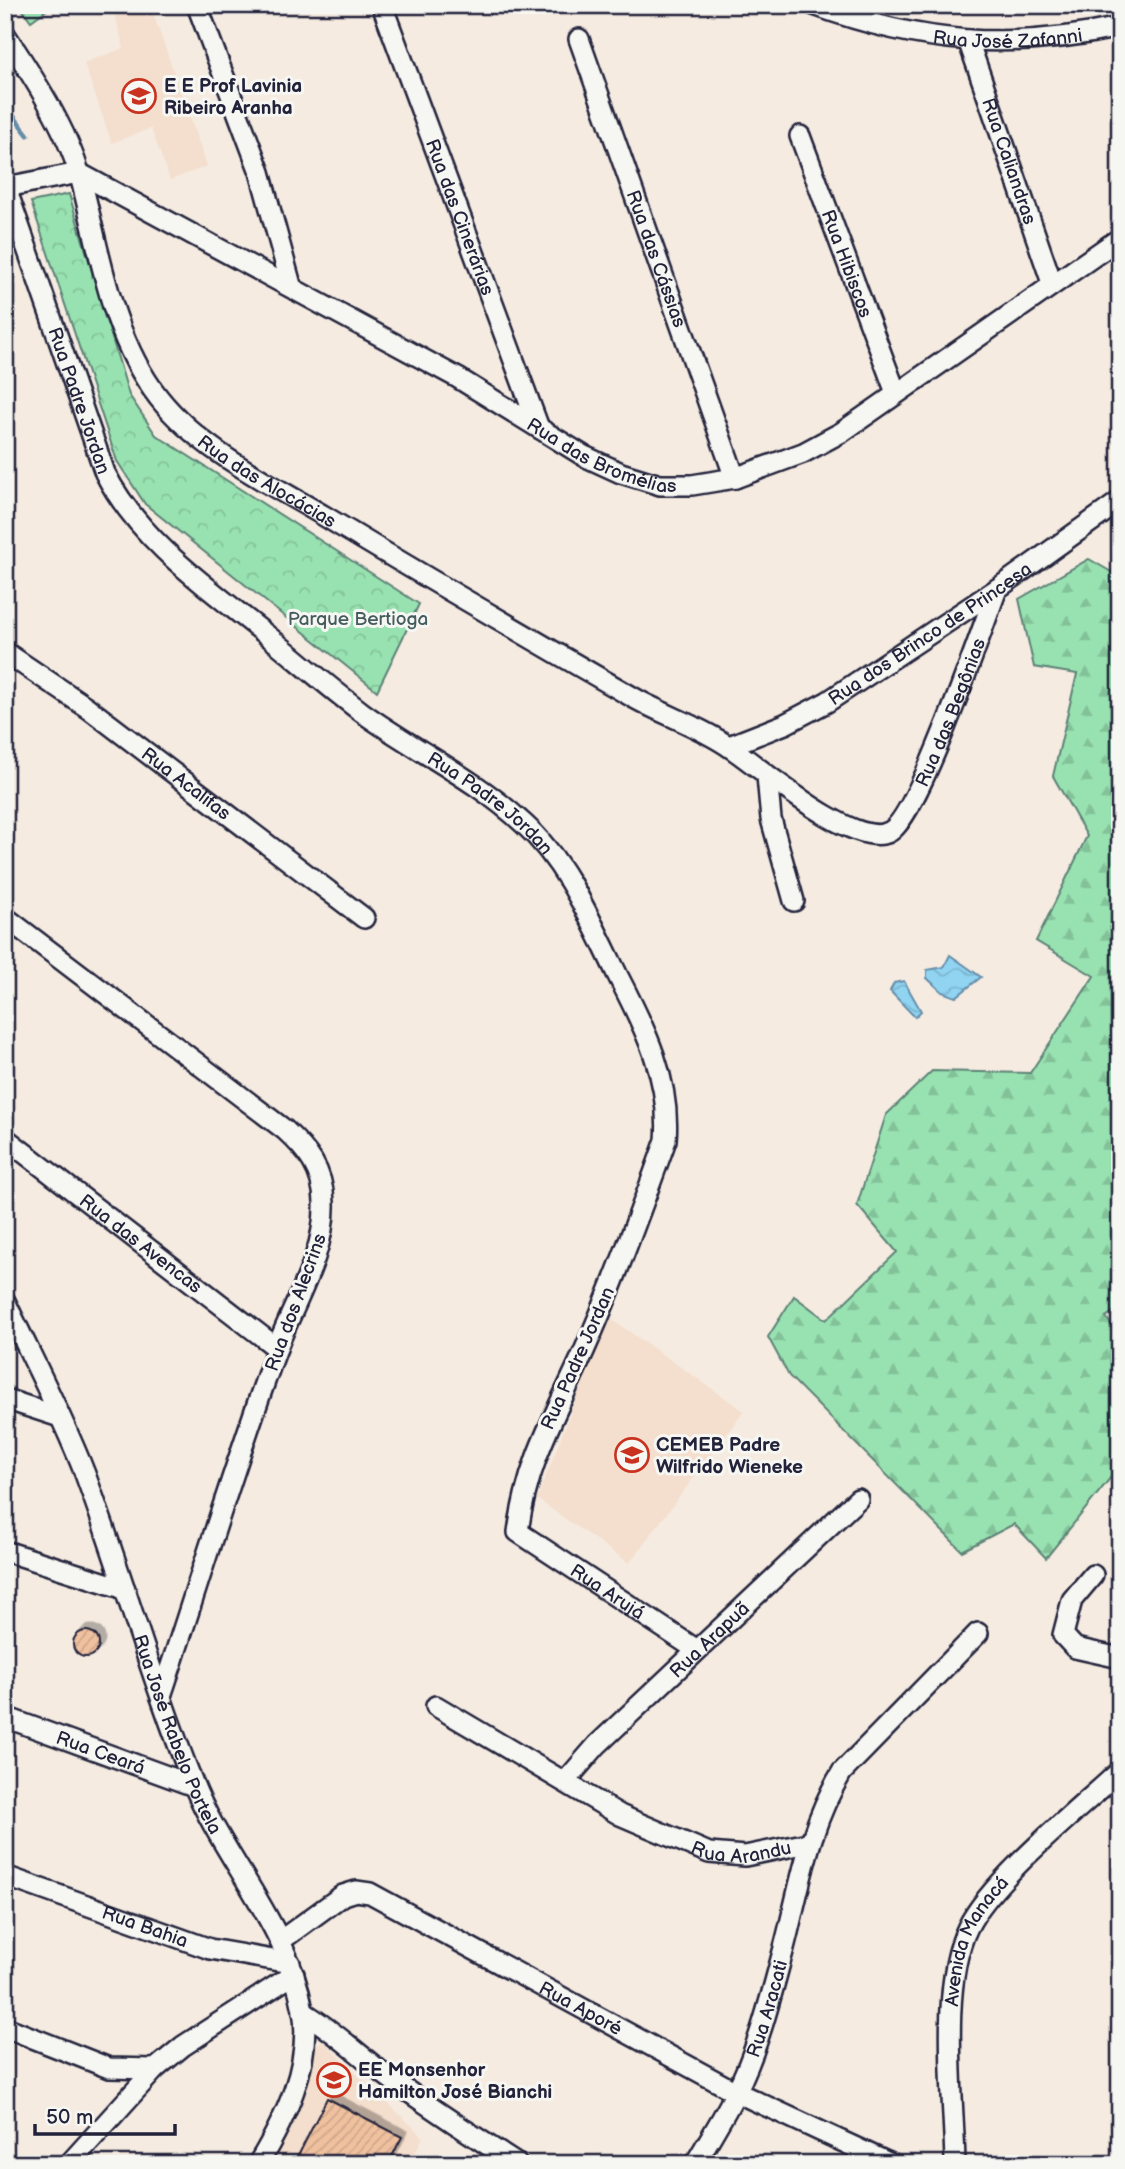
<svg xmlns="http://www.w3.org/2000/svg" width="1125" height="2169" viewBox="0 0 1125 2169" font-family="'Balsamiq Sans',sans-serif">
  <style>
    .built { fill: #f4decd }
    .forest { fill: url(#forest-firs); stroke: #5d8276; stroke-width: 2 }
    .park { fill: url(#park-crowns); stroke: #5d8276; stroke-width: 2 }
    .pitch { fill: #98e2b1; stroke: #5d8276; stroke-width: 2 }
    .water { fill: url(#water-waves); stroke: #648da9; stroke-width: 2 }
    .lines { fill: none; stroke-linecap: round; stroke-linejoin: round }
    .stream { stroke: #648da9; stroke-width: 5 }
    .building { fill: url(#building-hatch); stroke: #22223b; stroke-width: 2; filter: url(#shadow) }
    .minor-casing { stroke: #22223b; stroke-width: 24 }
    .minor { stroke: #f6f6f2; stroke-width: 19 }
    .labels { text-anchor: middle; stroke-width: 6; stroke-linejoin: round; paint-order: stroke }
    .street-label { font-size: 19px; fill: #22223b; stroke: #f6f6f2 }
    .poi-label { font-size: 19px; font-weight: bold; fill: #22223b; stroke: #f6f6f2; text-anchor: start }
    .park-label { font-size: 19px; fill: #455c5e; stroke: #f6f6f2 }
  </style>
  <defs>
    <pattern id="forest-firs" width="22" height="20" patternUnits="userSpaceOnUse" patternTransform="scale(1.75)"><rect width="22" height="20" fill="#98e2b1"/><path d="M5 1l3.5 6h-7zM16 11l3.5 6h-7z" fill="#83c299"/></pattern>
    <pattern id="park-crowns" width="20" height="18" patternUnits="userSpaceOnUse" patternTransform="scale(1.75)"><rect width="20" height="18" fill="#98e2b1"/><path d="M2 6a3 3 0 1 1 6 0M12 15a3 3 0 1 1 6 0" fill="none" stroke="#83c299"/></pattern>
    <pattern id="water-waves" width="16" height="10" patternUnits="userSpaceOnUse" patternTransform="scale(1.75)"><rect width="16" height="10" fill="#90d4f2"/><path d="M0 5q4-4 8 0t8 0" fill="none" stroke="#7cb6d0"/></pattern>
    <pattern id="building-hatch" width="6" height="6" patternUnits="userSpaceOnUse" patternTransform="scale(1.75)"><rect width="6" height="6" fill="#f0c19f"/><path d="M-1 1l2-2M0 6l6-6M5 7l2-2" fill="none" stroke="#cea68a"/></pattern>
    <filter id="shadow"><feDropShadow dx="5.5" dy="-5.5" stdDeviation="0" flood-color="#0004"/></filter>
  </defs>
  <rect width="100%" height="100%" fill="#f5ebe1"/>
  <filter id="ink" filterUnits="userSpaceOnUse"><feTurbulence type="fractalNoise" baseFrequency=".0143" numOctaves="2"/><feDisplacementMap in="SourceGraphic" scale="14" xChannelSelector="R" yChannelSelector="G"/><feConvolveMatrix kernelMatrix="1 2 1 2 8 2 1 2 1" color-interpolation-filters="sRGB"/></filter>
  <g filter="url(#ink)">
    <!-- built -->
    <path class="built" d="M112 5H150L207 166 170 180 151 128 112 143 84 63 124 48Z
      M608 1317 744 1411 629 1563 537 1499Z
      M322 2040 423 2137 409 2164H273L297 2108 311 2052Z"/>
    <!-- forest -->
    <path class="forest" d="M1089 559 1120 577V1307L1106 1317 1120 1337V1472H1115L1046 1558 1014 1524 962 1551 789 1376 768 1337 794 1296 826 1320 897 1252 857 1205 886 1115 932 1071 1030 1073 1094 976 1036 941 1087 836 1053 776 1077 674 1034 667 1019 599Z"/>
    <!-- park -->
    <path class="park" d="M69 194 129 395 156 435 419 604 377 691 145 504 117 461 31 202Z"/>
    <!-- pitch -->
    <path class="pitch" d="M19 5H53L31 21Z"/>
    <!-- water -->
    <path class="water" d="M950 955 981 977 956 997 942 992 927 978V970L944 967Z
      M904 981 921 1011 915 1017 890 991 894 983Z"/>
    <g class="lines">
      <!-- stream -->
      <path class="stream" d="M5 105 28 135"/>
    </g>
    <!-- building -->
    <path class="building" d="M73 1644a13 13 0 1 1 26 0a13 13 0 1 1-26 0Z
      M327 2098 402 2137 388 2164H315L298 2156Z"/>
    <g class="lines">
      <!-- minor casing -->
      <g class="minor-casing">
        <g id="minor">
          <path d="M197 5 260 172 291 285"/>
          <path id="s1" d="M382 5 539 428"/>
          <path id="s2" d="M814 5C920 44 1010 51 1120 27"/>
          <path id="s3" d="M5 34C32 75 67 129 80 176 100 250 110 336 159 398 201 451 269 483 326 517 428 579 532 639 636 699 667 716 703 728 731 748 760 767 854 850 889 832 918 818 982 628 997 589"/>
          <path id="s4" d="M579 39 735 478"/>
          <path id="s5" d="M968 40 1052 283"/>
          <path id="s6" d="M800 136 896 393"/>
          <path id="s7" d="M5 185 105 473C140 542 210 589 268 636 300 662 331 689 363 713 416 751 476 779 524 824 568 864 592 924 618 976 645 1028 671 1080 666 1140 641 1210 615 1281 585 1349 556 1415 528 1458 518 1532L697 1650"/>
          <path id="s8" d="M6 187 79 173 458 378 584 456 621 473 660 485H692L735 478 803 453 842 432 1120 238"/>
          <path id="s9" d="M5 652 88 708 364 918"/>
          <path id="s10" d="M729 746 785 724 827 702 997 589 1120 501"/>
          <path d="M767 776 771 819 794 901"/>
          <path d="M5 917 285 1130C308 1151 323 1170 324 1202 326 1253 294 1302 277 1348 235 1462 200 1580 161 1696"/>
          <path id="s11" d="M5 1138 277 1348"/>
          <path id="s12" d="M5 1301C32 1358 62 1415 85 1474 123 1576 152 1682 193 1783 224 1860 288 1925 303 2010 312 2064 285 2119 258 2164"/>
          <path d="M5 1399 60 1417"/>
          <path d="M5 1551 125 1589"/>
          <path d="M1093 1575 1072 1600 1063 1635 1075 1648 1120 1658"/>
          <path id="s13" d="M436 1706 620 1815 709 1853 745 1856 808 1843"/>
          <path id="s14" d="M5 1717 194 1786"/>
          <path id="s15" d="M565 1782 597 1745 858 1499"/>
          <path id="s16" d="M5 1876 210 1949 290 1963"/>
          <path id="s17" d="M280 1941 343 1895 356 1891 370 1893 736 2092 891 2164"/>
          <path d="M303 2012C333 2030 357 2053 384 2074 427 2106 472 2135 517 2164"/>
          <path d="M5 2027 109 2068 155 2069 183 2046 294 1974"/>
          <path d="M69 2164 155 2069"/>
          <path id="s18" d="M695 2164C708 2141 723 2118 735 2094 758 2050 771 1996 784 1948 800 1887 808 1827 842 1772L978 1633"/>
          <path id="s19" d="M955 2164C954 2098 939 1985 968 1927 992 1879 1078 1810 1120 1771"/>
        </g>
      </g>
      <!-- minor -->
      <use href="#minor" class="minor"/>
    </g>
  </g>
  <!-- icons -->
  <defs>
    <g id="school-ring" transform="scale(1.75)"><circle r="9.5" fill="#f6f6f2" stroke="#c8321e" stroke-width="1.5"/><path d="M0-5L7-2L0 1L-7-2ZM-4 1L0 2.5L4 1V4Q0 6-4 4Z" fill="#c8321e"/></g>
  </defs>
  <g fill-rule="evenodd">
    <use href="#school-ring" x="139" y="96"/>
    <use href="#school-ring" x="632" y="1455"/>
    <use href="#school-ring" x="334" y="2080"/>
  </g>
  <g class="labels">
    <!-- street labels -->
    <g class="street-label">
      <text dy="7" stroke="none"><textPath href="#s2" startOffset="198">Rua José Zafanni</textPath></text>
      <text dy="7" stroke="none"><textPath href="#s5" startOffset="128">Rua Caliandras</textPath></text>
      <text dy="7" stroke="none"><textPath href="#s1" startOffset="226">Rua das Cinerárias</textPath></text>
      <text dy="7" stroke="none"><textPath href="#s4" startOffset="233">Rua das Cássias</textPath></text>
      <text dy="7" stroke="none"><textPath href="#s6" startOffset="136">Rua Hibiscos</textPath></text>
      <text dy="7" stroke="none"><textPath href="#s7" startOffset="228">Rua Padre Jordan</textPath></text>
      <text dy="7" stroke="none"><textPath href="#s8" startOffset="670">Rua das Bromélias</textPath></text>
      <text dy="7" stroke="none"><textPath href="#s3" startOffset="536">Rua das Alocácias</textPath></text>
      <text dy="7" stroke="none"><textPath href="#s10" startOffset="231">Rua dos Brinco de Princesa</textPath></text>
      <text dy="7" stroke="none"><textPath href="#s3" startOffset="1391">Rua das Begônias</textPath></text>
      <text dy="7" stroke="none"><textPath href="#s9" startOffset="224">Rua Acalifas</textPath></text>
      <text dy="7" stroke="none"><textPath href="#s7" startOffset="816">Rua Padre Jordan</textPath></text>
      <text dy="7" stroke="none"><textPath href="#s11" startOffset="172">Rua das Avencas</textPath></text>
      <text transform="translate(295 1302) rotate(-70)" y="7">Rua dos Alecrins</text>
      <text transform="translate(577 1358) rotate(-66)" y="7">Rua Padre Jordan</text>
      <text dy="7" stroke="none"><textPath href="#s7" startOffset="1736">Rua Arujá</textPath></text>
      <text dy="7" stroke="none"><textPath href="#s15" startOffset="203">Rua Arapuã</textPath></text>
      <text dy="7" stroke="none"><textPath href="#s12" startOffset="467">Rua José Rabelo Portela</textPath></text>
      <text dy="7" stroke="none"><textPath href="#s14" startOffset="102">Rua Ceará</textPath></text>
      <text dy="7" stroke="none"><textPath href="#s13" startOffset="343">Rua Arandu</textPath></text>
      <text dy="7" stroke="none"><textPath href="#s16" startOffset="149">Rua Bahia</textPath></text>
      <text dy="7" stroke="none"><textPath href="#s19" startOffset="229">Avenida Manacá</textPath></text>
      <text dy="7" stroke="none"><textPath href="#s17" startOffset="346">Rua Aporé</textPath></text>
      <text dy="7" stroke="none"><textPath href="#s18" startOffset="172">Rua Aracati</textPath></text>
    </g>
    <!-- poi labels -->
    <g class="poi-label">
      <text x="164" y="92">E E Prof Lavinia<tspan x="164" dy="22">Ribeiro Aranha</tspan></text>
      <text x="656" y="1451">CEMEB Padre<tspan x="656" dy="22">Wilfrido Wieneke</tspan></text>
      <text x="358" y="2076">EE Monsenhor<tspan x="358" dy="22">Hamilton José Bianchi</tspan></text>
    </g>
    <!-- park labels -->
    <g class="park-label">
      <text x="358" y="625">Parque Bertioga</text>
    </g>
  </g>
  <!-- margin -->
  <rect width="1125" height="2169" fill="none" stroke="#f6f6f2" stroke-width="28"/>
  <rect x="14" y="14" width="1097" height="2141" fill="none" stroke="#22223b" stroke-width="2.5" filter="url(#ink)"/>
  <!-- scale -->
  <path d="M35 2124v10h140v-10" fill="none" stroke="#22223b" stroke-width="3.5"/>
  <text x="46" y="2124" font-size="21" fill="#22223b" stroke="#f6f6f2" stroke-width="5" paint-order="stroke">50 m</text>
</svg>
